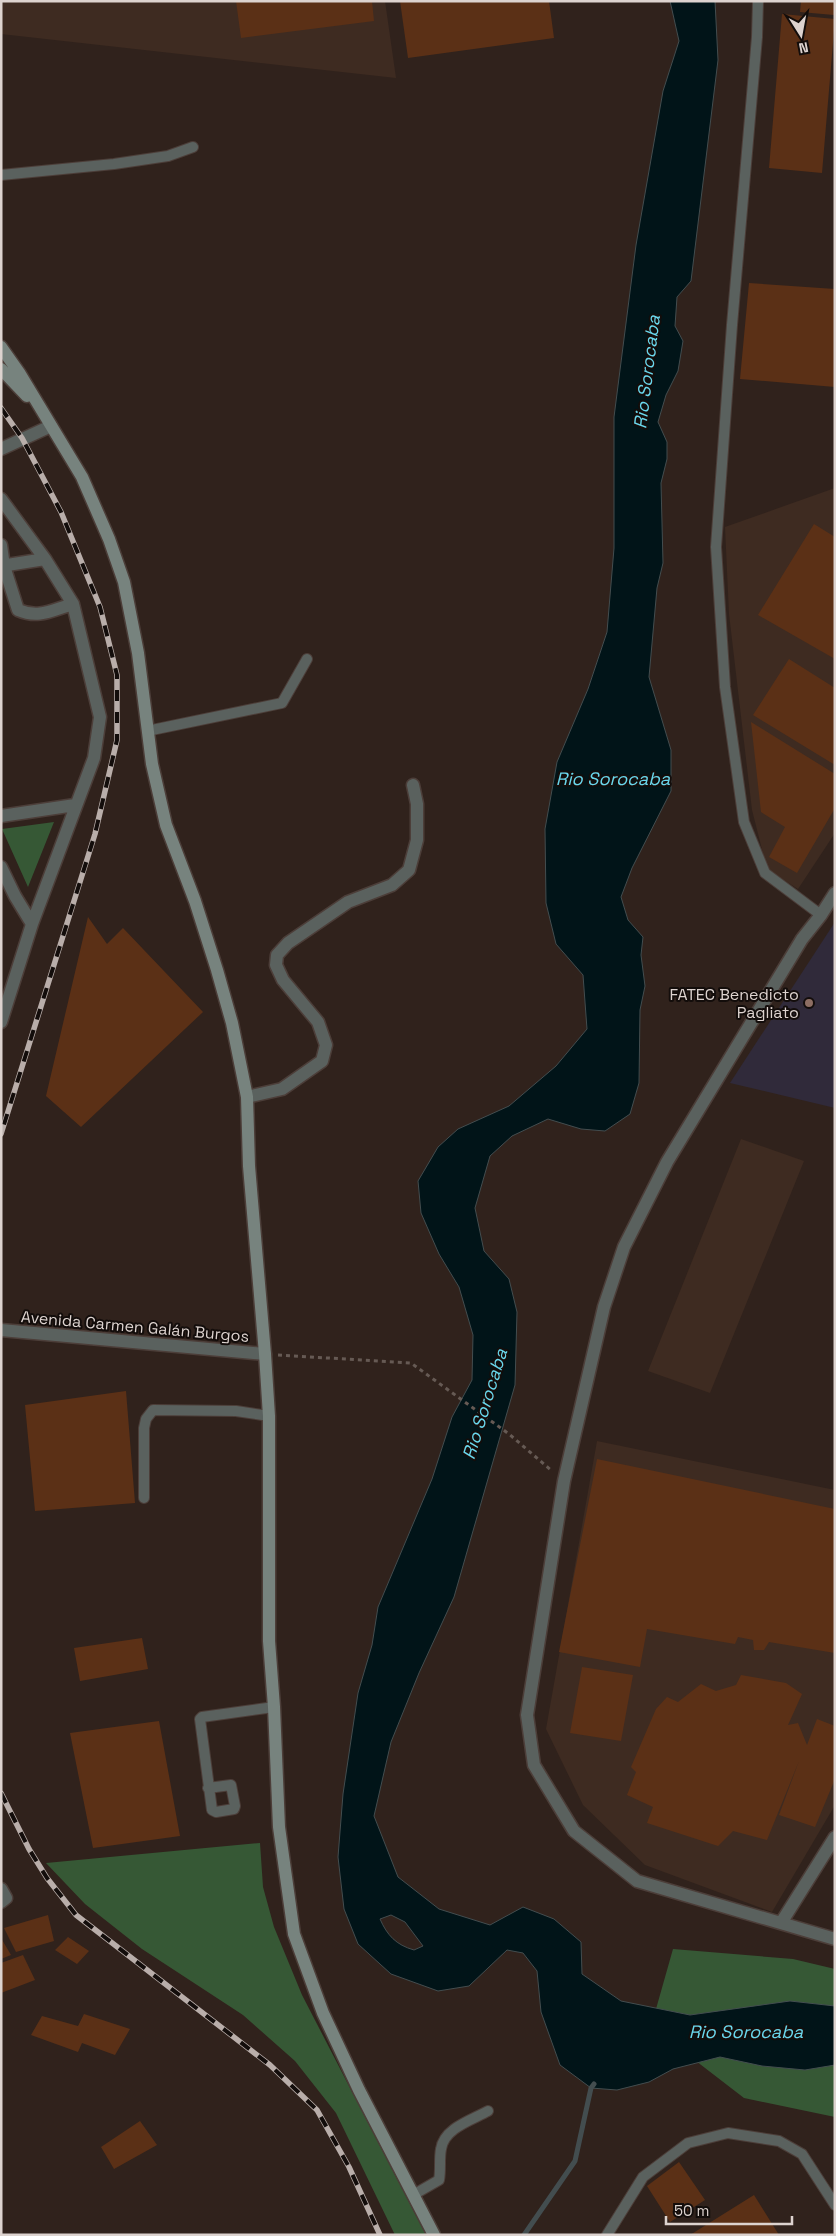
<svg xmlns="http://www.w3.org/2000/svg" width="836" height="2236" viewBox="0 0 836 2236" font-family="'Space Grotesk',sans-serif">
  <style>
    .built { fill: #3e2b21 }
    .education { fill: #302a3a }
    .green { fill: #365835 }
    .water { fill: #011418; stroke: #434d4f; fill-rule: evenodd }
    .lines { fill: none; stroke-linecap: round; stroke-linejoin: round }
    .stream { stroke: #434d4f; stroke-width: 5 }
    .building { fill: #5b3016 }
    .service-casing { stroke: #4c3e39; stroke-width: 12 }
    .minor-casing { stroke: #4c3e39; stroke-width: 15 }
    .secondary-casing { stroke: #4c3e39; stroke-width: 15 }
    .path { stroke: #665a54; stroke-width: 3; stroke-dasharray: 4 4; stroke-linecap: butt }
    .service { stroke: #5a615e; stroke-width: 10 }
    .minor { stroke: #5a615e; stroke-width: 12 }
    .secondary { stroke: #77837e; stroke-width: 12 }
    .rail-casing { stroke: #b9aeaa; stroke-width: 5.5 }
    .rail { stroke: #130d0b; stroke-width: 4; stroke-dasharray: 11; stroke-linecap: butt }
    .education-dot { fill: #8d6e63; stroke: #130d0b; stroke-width: 2 }
    .labels { text-anchor: middle; stroke-width: 4; stroke-linejoin: round; paint-order: stroke }
    .poi-label { font-size: 16px; fill: #ddd3cf; stroke: #130d0b; text-anchor: end }
    .street-label { font-size: 16px; fill: #ddd3cf; stroke: #130d0b }
    .water-label { font-size: 18px; font-style: italic; fill: #6ad7ec; stroke: #130d0b }
  </style>
  <rect width="100%" height="100%" fill="#30221c"/>
  <!-- built -->
  <path class="built" d="M1 1H385L396 78 1 34Z
    M835 488V833L798 889 767 869 752 810 729 614 725 527Z
    M741 1139 804 1161 710 1393 648 1371Z
    M597 1441 835 1490V1805L772 1912 645 1865 583 1805 546 1729Z"/>
  <!-- education -->
  <path class="education" d="M835 922V1108L730 1083Z"/>
  <!-- green -->
  <path class="green" d="M54 822 28 887 2 829Z
    M260 1843 263 1887 274 1927 302 1995 426 2235H395L336 2113 295 2061 243 2015 142 1949 85 1904 46 1863Z
    M673 1949 793 1959 835 1969V2117L744 2098 670 2041 656 2009Z"/>
  <!-- water -->
  <path class="water" d="M670 1H715L718 60 691 281 677 297 675 326 683 341 678 371 666 395 658 422 667 442V459L661 483 663 563 657 588 649 677 671 750V791L632 868 621 897 628 920 643 937 641 955 645 986 640 1010 639 1083 630 1114 605 1131 581 1129 548 1119 512 1136 490 1156 475 1208 484 1251 509 1279 517 1312 515 1385 454 1597 419 1673 391 1742 374 1816 398 1877 439 1909 490 1925 523 1907 554 1919 581 1942 582 1974 621 2001 690 2015 790 2001 835 2006V2065L805 2070 762 2066 720 2057 673 2069 649 2082 617 2090 591 2088 560 2065 541 2012 537 1971 523 1953 507 1950 469 1986 438 1991 391 1974 358 1944 344 1909 338 1857 343 1794 358 1693 372 1645 378 1607 432 1479 452 1417 472 1380 473 1335 459 1287 439 1254 421 1213 418 1181 438 1147 458 1129 509 1106 556 1066 587 1029 583 975 556 944 546 903 545 829 557 762 588 689 607 632 614 548V417L636 245 663 91 679 41ZM391 1915 405 1922 423 1946 414 1950C396 1945 387 1935 380 1919Z"/>
  <g class="lines">
    <!-- stream -->
    <path class="stream" d="M524 2235 575 2161 591 2088 594 2084"/>
  </g>
  <!-- building -->
  <path class="building" d="M236 1H372L374 21 241 38Z
    M400 1H549L554 38 408 58Z
    M801 1H835L834 15 800 12Z
    M782 14 835 19 822 173 769 168Z
    M749 283 835 289V387L740 379Z
    M814 524 835 537V659L758 615Z
    M789 659 835 688V765L753 715Z
    M751 722 835 774V808L797 873 769 857 785 827 761 812Z
    M88 917 107 944 123 928 203 1012 81 1127 46 1096Z
    M126 1391 135 1503 35 1511 25 1405Z
    M597 1459 835 1509V1653L769 1642 764 1650H754L753 1640 738 1637 735 1644 647 1629 640 1667 559 1652Z
    M142 1638 148 1669 80 1681 74 1648Z
    M582 1667 633 1675 621 1741 570 1733Z
    M741 1675 786 1683 802 1694 788 1725 798 1723 807 1745 817 1719 835 1726V1779L815 1827 779 1815 799 1761 767 1840 733 1831 718 1846 647 1823 653 1807 627 1795 636 1772 631 1767 656 1709 667 1697 678 1702 701 1684 716 1691 736 1685Z
    M159 1721 180 1836 93 1848 70 1733Z
    M48 1915 54 1941 16 1952 4 1928Z
    M68 1937 89 1951 77 1964 55 1950Z
    M1 1938 11 1955 1 1959Z
    M23 1955 35 1980 1 1993V1963Z
    M84 2014 130 2029 115 2055 82 2043 78 2052 31 2035 42 2016 78 2026Z
    M140 2121 157 2145 114 2169 101 2147Z
    M679 2162 705 2200 670 2222 647 2186Z
    M754 2195 779 2235H690Z"/>
  <g class="lines">
    <!-- service casing -->
    <g class="service-casing">
      <path id="service" d="M758 1 757 37 732 325 716 547 725 687 744 822 765 873 821 915
        M1 175 114 164 168 156 193 147
        M147 731 282 703 307 659
        M144 1498V1428L146 1419 153 1410 236 1411 269 1416
        M208 1788 231 1785 235 1806 234 1809 216 1812 212 1810 200 1719 202 1717 274 1707
        M413 2195 439 2180C441 2170 439 2159 441 2149 444 2128 472 2120 488 2111
        M607 2235 643 2177 688 2143 728 2133 779 2141 802 2154 835 2205"/>
    </g>
    <!-- minor casing -->
    <g class="minor-casing">
      <path id="minor" d="M1 449 51 426
        M1 499 45 559 73 604 100 717 94 758 32 924 1 1022
        M1 545 4 566 18 610C39 619 52 610 73 604
        M1 566 45 559
        M1 816 75 805
        M1 867 15 896 32 924
        M835 893 821 915 802 939 667 1162 624 1247 604 1307 564 1481 527 1715 534 1765 574 1831 637 1881 835 1939
        M247 1097 282 1089 322 1061 326 1045 318 1022 283 980 276 965 277 955 288 943 348 902 392 885 409 870 417 840V804L413 785
        M1 1330 265 1354
        M1 1889 6 1898 1 1902
        M781 1923 835 1837"/>
    </g>
    <!-- secondary casing -->
    <g class="secondary-casing">
      <path id="secondary" d="M1 347 20 374 82 477 109 539 124 582 138 653 152 764 166 825 195 901 217 970 232 1023 247 1097 249 1166 265 1354 269 1416V1641L274 1707 279 1827 294 1934 323 2013 359 2090 434 2235
        M1 369 27 396"/>
    </g>
    <!-- path -->
    <path class="path" d="M278 1355 411 1363 509 1434 552 1471"/>
    <!-- service -->
    <use href="#service" class="service"/>
    <!-- minor -->
    <use href="#minor" class="minor"/>
    <!-- secondary -->
    <use href="#secondary" class="secondary"/>
    <!-- rail casing -->
    <g class="rail-casing">
      <path id="rail" d="M1 408 22 438 61 512 100 607 117 675V740L95 834 1 1134
        M1 1793 29 1849 47 1878 76 1915 270 2065 317 2110 349 2167 380 2235"/>
    </g>
    <!-- rail -->
    <use href="#rail" class="rail"/>
  </g>
  <!-- markers -->
  <circle class="education-dot" cx="809" cy="1003" r="5"/>
  <g class="labels">
    <!-- poi labels -->
    <g class="poi-label">
      <text x="799" y="1000">FATEC Benedicto<tspan x="799" dy="18">Pagliato</tspan></text>
    </g>
    <!-- street labels -->
    <g class="street-label">
      <text transform="translate(135 1326) rotate(5)" y="6">Avenida Carmen Galán Burgos</text>
    </g>
    <!-- water labels -->
    <g class="water-label">
      <text transform="translate(647 372) rotate(-83)" y="6">Rio Sorocaba</text>
      <text x="613" y="785">Rio Sorocaba</text>
      <text transform="translate(485 1404) rotate(-73)" y="6">Rio Sorocaba</text>
      <text x="746" y="2038">Rio Sorocaba</text>
    </g>
  </g>
  <!-- border -->
  <rect width="836" height="2236" fill="none" stroke="#ddd3cf" stroke-width="5"/>
  <!-- north arrow -->
  <g transform="translate(801 35) rotate(169)" stroke="#130d0b" stroke-width="4" paint-order="stroke">
  <path d="M0-4L9 19L0 12L-9 19Z" fill="#ddd3cf"/>
  <text y="-8" font-size="14" font-weight="bold" text-anchor="middle" fill="#ddd3cf">N</text>
  </g>
  <!-- scale -->
  <path d="M666 2216v8h126v-8" fill="none" stroke="#ddd3cf" stroke-width="2.5"/>
  <text x="674" y="2216" font-size="15" fill="#ddd3cf" stroke="#130d0b" stroke-width="4" paint-order="stroke">50 m</text>
</svg>
